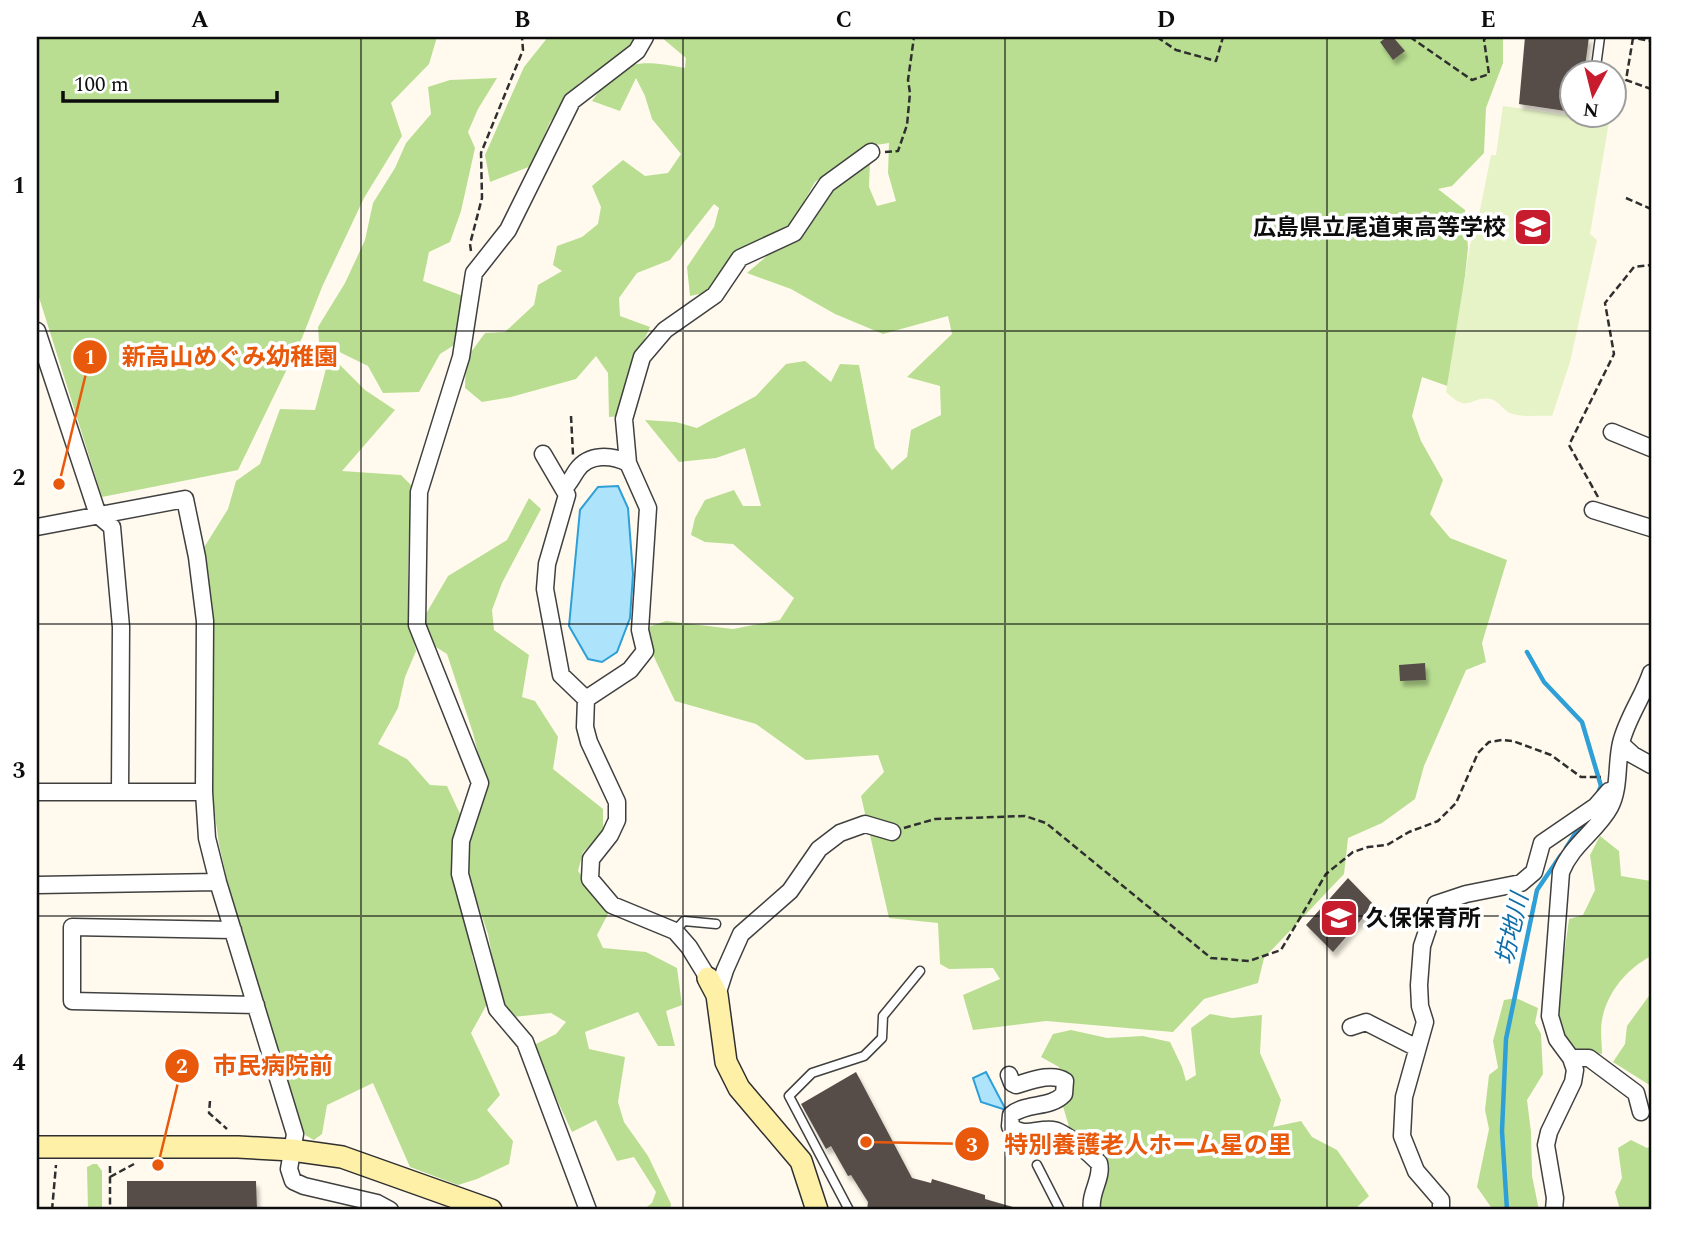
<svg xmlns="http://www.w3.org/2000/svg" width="1688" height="1247" viewBox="0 0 1688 1247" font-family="Spectral,'Noto Sans JP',serif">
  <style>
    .forest { fill: #b9de91 }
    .pitch { fill: #e6f3c6 }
    .water { fill: #ade3fb; stroke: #2f9fd7; stroke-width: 2 }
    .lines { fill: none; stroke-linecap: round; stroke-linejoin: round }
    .stream { stroke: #2f9fd7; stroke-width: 4.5 }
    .building { fill: #564d48; filter: url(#shadow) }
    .lane-casing { stroke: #404040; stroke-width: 11 }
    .street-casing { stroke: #404040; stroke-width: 19 }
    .secondary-casing { stroke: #2f2f2f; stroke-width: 24 }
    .path { stroke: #2f2f2f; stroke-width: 2.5; stroke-dasharray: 7 3.5; stroke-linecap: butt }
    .lane { stroke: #fff; stroke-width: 8 }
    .street { stroke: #fff; stroke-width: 16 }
    .secondary { stroke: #fff0a8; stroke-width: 21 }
    .grid { fill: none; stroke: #0d0d0d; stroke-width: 2; stroke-opacity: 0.55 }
    .labels { text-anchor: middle; stroke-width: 7; stroke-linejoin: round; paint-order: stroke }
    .poi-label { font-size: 23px; font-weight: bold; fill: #0d0d0d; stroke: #fff; text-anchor: end }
    .water-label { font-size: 24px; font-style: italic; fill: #0d6ea8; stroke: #fff }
    .leader { fill: none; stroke: #e8590c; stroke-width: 2.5 }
    .callout-dot { fill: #e8590c; stroke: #fff; stroke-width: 2.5 }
    .mark-label { font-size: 21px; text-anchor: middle; font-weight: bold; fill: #fff }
    .callout-label { font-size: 24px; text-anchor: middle; font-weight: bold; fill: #e8590c; stroke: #fff; stroke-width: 7; stroke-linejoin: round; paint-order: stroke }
    .neatline { fill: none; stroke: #0d0d0d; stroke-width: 2.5 }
    .grid-label { font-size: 23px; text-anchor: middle; font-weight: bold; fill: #0d0d0d }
  </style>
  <defs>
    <filter id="shadow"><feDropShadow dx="3" dy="5.5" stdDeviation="2" flood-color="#0004"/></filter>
  </defs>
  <rect width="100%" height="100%" fill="#fffaed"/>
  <!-- forest -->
  <path class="forest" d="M37 37H437L429 64 391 103 402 136 364 198 322 287 302 338 238 470 102 497 37 291Z
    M548 37H638L635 45 579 83 550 122 531 166 490 182 485 155 524 67Z
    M661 37H1288L1310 39V37H1503V63L1486 108 1484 153 1452 186 1438 189 1465 210 1468 248 1453 388 1422 377 1412 416 1421 441 1443 480 1430 514 1450 538 1507 560 1482 643 1486 662 1466 670 1424 766 1415 799 1382 823 1348 838 1344 874 1264 958 1258 983 1204 999 1173 1032 1046 1021 973 1030 963 995 1000 979 993 968 949 969 940 964 938 923 889 918 861 796 884 772 878 755 806 760 756 724 675 701 653 655 648 627 666 621 733 629 780 620 794 598 733 544 705 542 691 535 695 518 705 500 734 490 743 506H761L745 448 716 458 679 462 645 420 676 422 697 428 756 396 786 364 805 361 831 382 840 364 859 365 875 448 892 470 907 457 911 430 941 415 940 386 907 377 952 334 948 316 883 334 835 314 791 289 747 273 775 249 827 193 870 160 869 187 877 206 896 201 888 173 889 143 863 147 815 182 789 228 713 291 690 296 687 267 714 227 719 208 714 204 670 260 637 273 619 298 620 316 650 327 639 352 621 416 609 417 608 373 596 356 576 379 511 397 482 402 465 388 466 359 485 333 505 332 534 305 538 285 562 271 553 265 557 246 582 237 598 224 601 207 592 186 623 160 645 176 668 173 681 154 652 119 645 96 636 78 620 111 592 101C622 59 636 59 685 68L686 58Z
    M497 78 478 109 468 132 475 148 461 211 450 242 429 252 423 281 463 296 459 342 440 354 419 392 383 393 368 366 319 342 318 327 345 283 365 240 373 203 395 168 406 143 431 114 428 87 450 80Z
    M338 363 365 390 395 410 342 471 401 475 414 488 409 532 408 571 409 623 416 651 405 677 398 708 378 744 407 759 430 785 447 786 461 816 451 870 471 928 472 956 487 1004 471 1033 500 1095 487 1110 513 1141 509 1164 477 1179 458 1185 410 1167 373 1083 327 1105 322 1134 314 1140 305 1135 234 911 219 844 212 794 203 549 228 509 236 481 260 464 280 409 315 410 327 365Z
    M529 498 541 509 502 583 492 610 494 630 529 655 522 697 535 701 558 737 553 769 603 809V833L583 852 578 871 609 912 597 935 603 948 646 952 677 968 682 1005 666 1011 675 1046H658L638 1012 585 1032 589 1049 625 1057 618 1102 624 1122 648 1156 671 1204 670 1210H643L652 1203 656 1192 634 1157 617 1161 596 1120 572 1132 532 1046 556 1034 566 1022 551 1013 513 1017 500 999 488 934 465 866 467 838 487 789 473 733 447 654 428 642 423 619 448 576 507 540Z
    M1600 836 1619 851 1621 876 1651 881V956C1627 969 1607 992 1602 1020 1600 1031 1602 1043 1602 1054L1578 1052 1563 1041 1556 1014 1569 919 1583 915 1595 890 1590 855Z
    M1651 993V1086L1613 1062 1625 1044 1627 1026Z
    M1516 998 1538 1008 1535 1023 1541 1034 1543 1074 1527 1100 1531 1132 1532 1176 1539 1210H1493L1477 1187 1489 1129 1485 1110 1489 1075 1498 1068 1493 1041 1504 1000Z
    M1210 1014 1232 1018 1262 1015 1260 1053 1281 1100 1273 1127 1301 1121 1312 1137 1337 1150 1369 1196 1354 1210H1093L1099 1171 1073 1140 1056 1083 1059 1067 1041 1057 1053 1034 1071 1030 1107 1038 1143 1036 1170 1042 1182 1067 1186 1081 1196 1075 1191 1028Z
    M1631 1140 1647 1148 1651 1146V1210H1620L1615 1192 1622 1178 1618 1148Z
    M93 1164H97L102 1171V1210H88L87 1167Z"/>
  <!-- pitch -->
  <path class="pitch" d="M1503 106 1572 116H1610L1590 234 1597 240 1570 362 1552 416C1540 415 1518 418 1508 412 1502 408 1498 401 1491 399 1470 395 1470 415 1446 392L1470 245 1478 220 1491 155H1496Z"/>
  <!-- water -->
  <path class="water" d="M618 486 628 508 633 574 630 618 617 652 602 662 588 659 569 626 580 510 598 487Z
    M986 1072 1006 1110 981 1102 973 1078Z"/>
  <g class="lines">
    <!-- stream -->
    <path class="stream" d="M1527 652 1544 682 1582 722 1601 786 1598 793
      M1566 848 1582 823
      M1507 1210 1502 1131 1506 1039 1537 890 1561 855"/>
  </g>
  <!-- building -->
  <path class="building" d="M1387 37H1393L1405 51 1393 60 1380 42Z
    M1525 37H1589L1584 74H1572V112L1519 104Z
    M1425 663 1426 680 1400 681 1399 665Z
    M1348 878 1374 905 1333 952 1306 925Z
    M856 1072 912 1178 931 1183 932 1179 985 1195V1199L1013 1207 1012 1210H867L868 1202 851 1175 848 1176 831 1146 826 1149 801 1104Z
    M127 1181H256L257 1210H127Z"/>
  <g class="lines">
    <!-- lane casing -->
    <g class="lane-casing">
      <path id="lane" d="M1595 74 1600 37
        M675 931 684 921 716 924
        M1037 1165 1060 1210
        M849 1210 789 1096 812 1073 864 1056 882 1038 883 1016 920 971"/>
    </g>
    <!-- street casing -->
    <g class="street-casing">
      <path id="street" d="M37 331 98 515 112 527 121 627 120 792
        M1612 432 1651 448
        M543 454 567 495 547 564 545 589 561 675 586 699 585 727 589 742 617 802V820L610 835 591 859 590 879 612 905 675 931 689 947 708 978
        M628 463 624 419 642 357 665 330 715 295 740 258 794 233 827 184 871 152
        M564 488C570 483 572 477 577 470 589 453 612 455 628 463L648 508 640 630 645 651 630 670 586 699
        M1593 510 1651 528
        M37 527 185 499 197 557 205 621 204 792 207 838 218 882 295 1134 289 1169 293 1181 304 1186 377 1203 390 1210
        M1621 744 1633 755 1651 765
        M37 792H204
        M37 885 218 882
        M233 930 72 927V1001L256 1005
        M717 995 725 970 741 934 790 891 819 849 840 833 865 824 892 832
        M1351 1027 1366 1022 1417 1048
        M1571 1058H1589L1636 1093 1641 1112
        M1009 1075 1012 1083 1016 1085C1030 1081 1052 1072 1065 1081L1064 1094C1050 1109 1026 1102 1011 1115L1010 1126C1025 1138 1036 1128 1053 1130 1064 1131 1091 1155 1099 1163 1103 1178 1089 1193 1092 1210
        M588 1210 525 1042 497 1009 460 874 461 841 480 783 417 625 419 492 461 357 474 273 508 230 572 101 637 51 645 37
        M1441 1210V1200L1416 1171 1402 1136 1404 1097 1425 1022 1420 1006 1419 985 1422 946 1436 904 1466 894 1521 883 1534 872 1542 843 1596 806 1609 791
        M1554 1210 1555 1198 1546 1145 1549 1132 1573 1082 1575 1070 1571 1058 1557 1039 1550 1016 1561 872C1572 844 1597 831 1610 807 1620 788 1616 764 1621 743 1627 718 1643 697 1651 673"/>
    </g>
    <!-- secondary casing -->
    <g class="secondary-casing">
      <path id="secondary" d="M708 978 717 995 726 1062 739 1088 801 1161 817 1210
        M37 1147H238L292 1150 342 1157 491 1210"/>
    </g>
    <!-- path -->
    <path class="path" d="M1157 37 1176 50 1216 61 1223 37
      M1410 37 1472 80 1489 74 1484 40 1486 37
      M1628 37 1651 41
      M1633 38 1626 80 1651 89
      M885 152 898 151 907 125 910 93 908 80 914 37
      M1626 198 1651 209
      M471 251 470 244 482 198 481 153 523 50 522 37
      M571 416 573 455
      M1598 497 1569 445 1614 354 1605 303 1634 267 1651 265
      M904 828 935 819 1025 816 1046 823 1211 958 1249 961 1281 950 1326 874 1353 852 1368 847 1387 845 1409 832 1438 821 1456 803 1478 753 1489 742 1502 740 1513 741 1551 755 1581 777H1601
      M210 1101 209 1113 227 1129
      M110 1166V1210
      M110 1177 134 1164
      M52 1210 56 1165"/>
    <!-- lane -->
    <use href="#lane" class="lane"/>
    <!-- street -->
    <use href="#street" class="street"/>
    <!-- secondary -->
    <use href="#secondary" class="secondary"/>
  </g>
  <!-- grid -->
  <path class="grid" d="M361 37V1210M683 37V1210M1005 37V1210M1327 37V1210M37 331H1651M37 624H1651M37 916H1651"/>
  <!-- icons -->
  <defs>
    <g id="school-square" transform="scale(2.0125)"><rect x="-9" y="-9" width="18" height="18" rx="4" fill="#c71b2e" stroke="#fff"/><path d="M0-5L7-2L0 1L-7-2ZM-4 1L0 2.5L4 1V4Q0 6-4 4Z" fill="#fff"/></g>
  </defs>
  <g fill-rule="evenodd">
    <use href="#school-square" x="1533" y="227"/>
    <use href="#school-square" x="1339" y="918"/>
  </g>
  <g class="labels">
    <!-- poi labels -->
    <g class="poi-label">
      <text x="1506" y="235">広島県立尾道東高等学校</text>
      <text x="1366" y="926" text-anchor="start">久保保育所</text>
    </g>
    <!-- water labels -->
    <g class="water-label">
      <text transform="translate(1512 929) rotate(-77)" y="8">坊地川</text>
    </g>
  </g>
  <!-- callouts -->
  <path class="leader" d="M59 484L90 357M158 1165L182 1066M866 1142L972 1144"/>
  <g class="callout-dot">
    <circle cx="59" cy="484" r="7"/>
    <circle cx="158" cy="1165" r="7"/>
    <circle cx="866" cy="1142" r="7"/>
    <circle cx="90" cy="357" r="18"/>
    <circle cx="182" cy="1066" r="18"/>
    <circle cx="972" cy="1144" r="18"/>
  </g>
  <g class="mark-label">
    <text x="90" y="364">1</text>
    <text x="182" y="1073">2</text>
    <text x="972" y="1152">3</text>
  </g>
  <g class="callout-label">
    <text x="230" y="365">新高山めぐみ幼稚園</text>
    <text x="273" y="1074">市民病院前</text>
    <text x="1148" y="1153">特別養護老人ホーム星の里</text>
  </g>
  <!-- border -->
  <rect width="1688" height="1247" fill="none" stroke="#ffffff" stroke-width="77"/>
  <!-- north arrow -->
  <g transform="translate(1593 94) rotate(187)"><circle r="33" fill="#ffffff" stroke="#9e9e9e" stroke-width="2"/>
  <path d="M0-5L12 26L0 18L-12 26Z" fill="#c71b2e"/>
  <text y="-10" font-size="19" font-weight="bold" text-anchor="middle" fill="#0d0d0d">N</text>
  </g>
  <!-- scale -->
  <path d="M63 91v10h214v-10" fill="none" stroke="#0d0d0d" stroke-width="3.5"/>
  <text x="74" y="91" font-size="21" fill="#0d0d0d" stroke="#ffffff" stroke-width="5" paint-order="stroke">100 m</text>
  <rect x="38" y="38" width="1612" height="1170" class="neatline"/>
  <g class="grid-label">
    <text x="200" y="27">A</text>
    <text x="522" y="27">B</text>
    <text x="844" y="27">C</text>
    <text x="1166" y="27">D</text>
    <text x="1488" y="27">E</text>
    <text x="19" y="193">1</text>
    <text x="19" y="485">2</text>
    <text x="19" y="778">3</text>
    <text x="19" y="1070">4</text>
  </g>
</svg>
